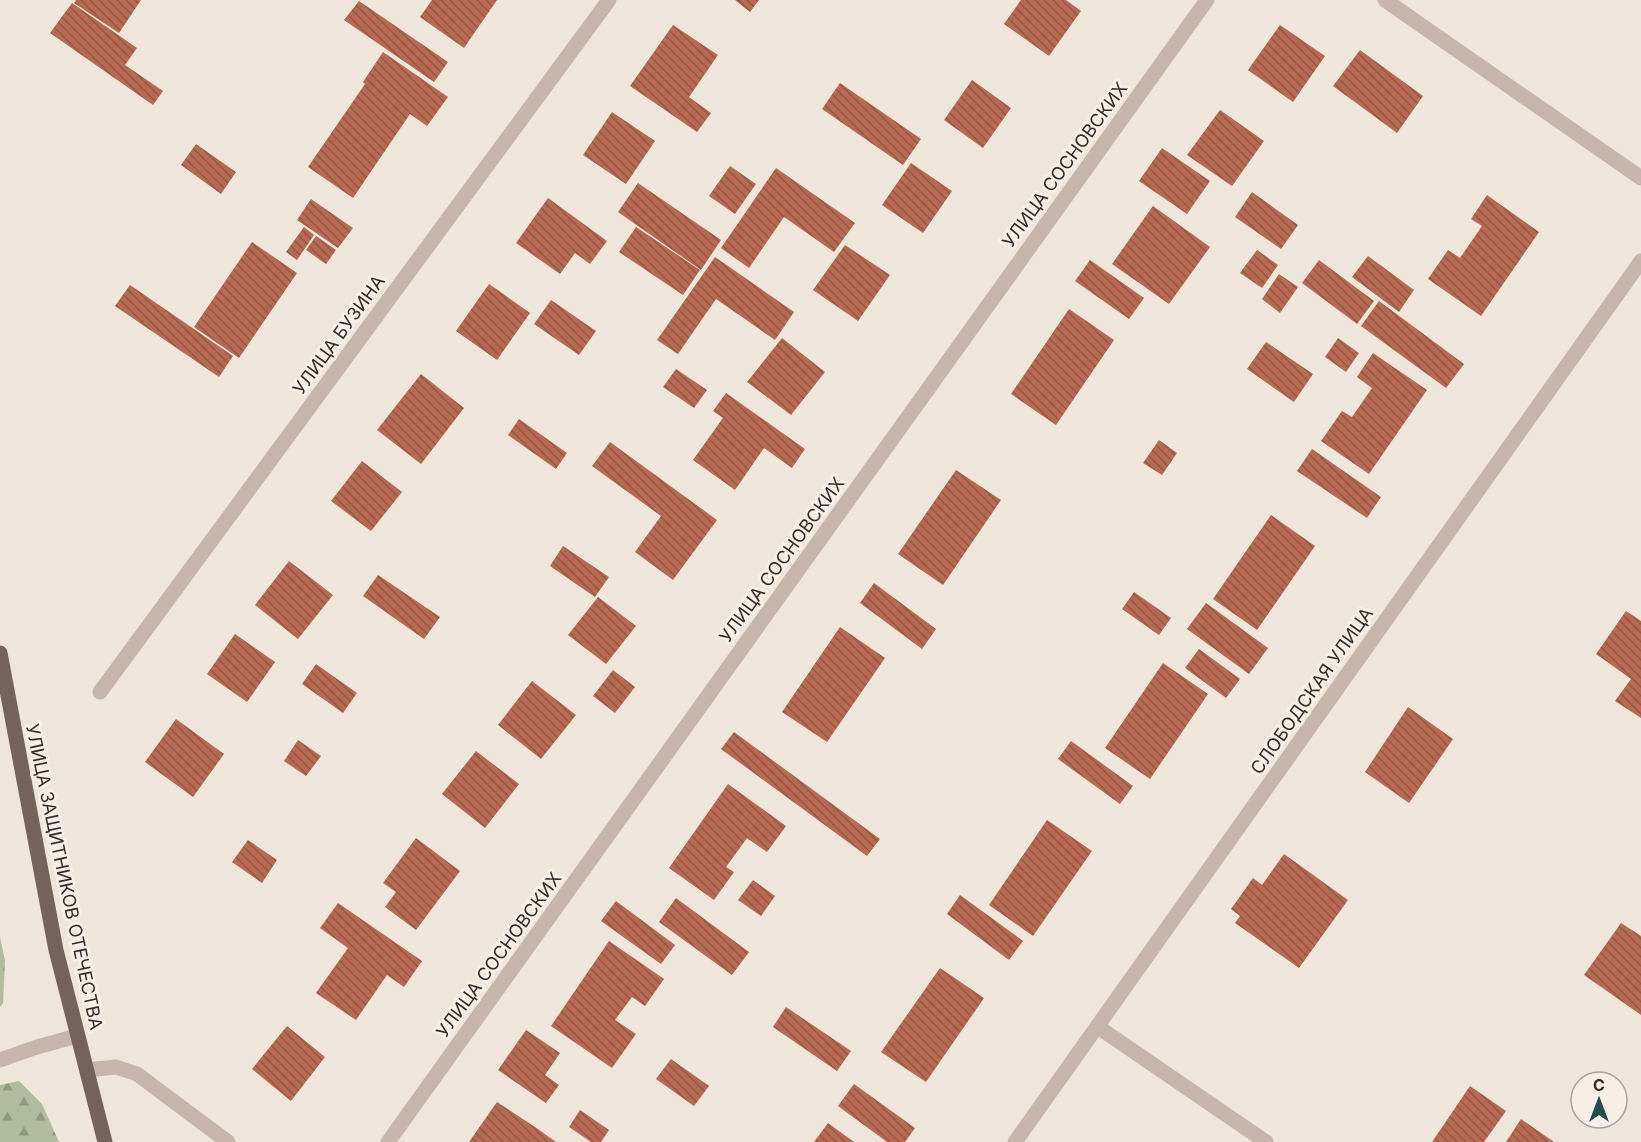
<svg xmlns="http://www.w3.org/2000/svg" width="1641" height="1142" viewBox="0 0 1641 1142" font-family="Inter,sans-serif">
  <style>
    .forest { fill: url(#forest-firs) }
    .building { fill: url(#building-back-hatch) }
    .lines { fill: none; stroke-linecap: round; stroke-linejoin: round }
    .minor { stroke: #c5b6a9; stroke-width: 15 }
    .major { stroke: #73635b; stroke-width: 15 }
    .labels { text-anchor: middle; stroke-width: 6; stroke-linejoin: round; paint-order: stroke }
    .street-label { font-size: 18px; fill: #332b28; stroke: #f7efe7 }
  </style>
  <defs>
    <pattern id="forest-firs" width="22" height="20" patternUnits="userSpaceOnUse" patternTransform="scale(1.5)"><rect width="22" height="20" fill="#b1bb9d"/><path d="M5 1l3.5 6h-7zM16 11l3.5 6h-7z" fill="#919880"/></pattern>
    <pattern id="building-back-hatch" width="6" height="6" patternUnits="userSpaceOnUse" patternTransform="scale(1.5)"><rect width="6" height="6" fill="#b76a51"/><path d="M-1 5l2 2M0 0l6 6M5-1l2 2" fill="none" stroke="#955743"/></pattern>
  </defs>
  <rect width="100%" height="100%" fill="#eee5db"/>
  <!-- forest -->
  <path class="forest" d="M0 937 5 961 3 1003 0 1007Z
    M19 1081 42 1104 59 1142H0V1085Z"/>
  <!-- building -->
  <path class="building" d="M76 0H141L119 33 74 3Z
    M432 0H497L464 48 420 17Z
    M735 0H759L750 12Z
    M1021 0H1066L1081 11 1049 56 1004 24Z
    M359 1 448 62 434 82 344 20Z
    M72 3 137 48 125 65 163 91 153 105 50 33Z
    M673 25 718 55 689 97 711 113 697 132 630 86Z
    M1280 25 1325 56 1293 102 1248 70Z
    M1360 50 1423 96 1397 133 1333 86Z
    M383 52 448 97 427 126 410 114 353 198 308 167 365 84 363 82Z
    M972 80 1011 108 983 148 944 120Z
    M840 83 921 139 903 165 822 109Z
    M1220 110 1264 141 1232 186 1187 155Z
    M612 112 655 141 626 184 583 155Z
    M196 144 236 172 221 194 181 165Z
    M1162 148 1210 181 1187 214 1139 181Z
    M911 163 952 191 923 233 882 205Z
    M730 166 756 184 735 214 709 196Z
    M776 168 855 223 834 252 784 217 749 268 721 248Z
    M638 183 721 240 701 270 618 212Z
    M1252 192 1298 225 1281 249 1235 217Z
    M1487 195 1539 232 1481 316 1428 279 1448 250 1460 258 1482 226 1471 219Z
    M548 198 607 241 590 264 575 253 560 274 516 243Z
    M311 199 353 228 338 248 297 220Z
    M1153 206 1210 247 1169 304 1112 264Z
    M304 227 314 235 297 260 286 252Z
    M636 227 700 270 683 295 619 252Z
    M316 236 336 250 326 264 306 250Z
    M252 242 297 273 239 358 194 327Z
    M845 245 890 275 858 321 813 290Z
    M1257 250 1278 265 1262 288 1240 273Z
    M1368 256 1414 290 1399 312 1352 277Z
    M715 257 794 312 775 340 716 299 678 354 657 340Z
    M1090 260 1144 298 1129 319 1075 281Z
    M1319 260 1374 301 1357 324 1302 283Z
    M1279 274 1298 287 1280 313 1262 299Z
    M489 284 530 313 497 360 456 331Z
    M130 285 233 356 219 377 115 306Z
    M551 300 596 331 579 355 534 324Z
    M1379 301 1464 364 1446 388 1361 326Z
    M1069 309 1114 340 1056 425 1011 394Z
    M782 338 825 372 791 415 747 382Z
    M1338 338 1359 353 1346 372 1325 357Z
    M1266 342 1313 374 1294 402 1247 369Z
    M1373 353 1427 390 1369 474 1321 441 1342 411 1352 417 1372 388 1357 377Z
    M676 369 707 390 694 408 663 387Z
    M421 374 464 408 421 464 377 430Z
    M726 393 805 449 792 468 764 448 735 490 693 460 723 418 713 411Z
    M519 419 567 453 556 469 508 435Z
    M1159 440 1177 453 1162 475 1143 463Z
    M610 442 717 520 673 580 635 552 661 516 592 466Z
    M1312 449 1381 497 1367 518 1297 471Z
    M362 461 402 492 371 531 331 501Z
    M956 470 1001 500 943 585 898 554Z
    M1271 515 1315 546 1257 630 1213 599Z
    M563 546 609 577 595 597 550 566Z
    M289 561 333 595 298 639 255 605Z
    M378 575 440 617 424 639 363 596Z
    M874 583 936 629 922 649 860 603Z
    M1134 592 1171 618 1159 635 1122 609Z
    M598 597 636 626 606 664 568 635Z
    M1206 603 1268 648 1249 674 1187 629Z
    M1626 611 1641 621V718L1615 701 1631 679 1596 654Z
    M840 627 885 658 827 742 782 712Z
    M235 634 275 662 247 702 207 674Z
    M1199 649 1240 679 1226 698 1185 668Z
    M1163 663 1208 694 1150 779 1105 748Z
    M316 664 357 693 343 713 302 684Z
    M613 670 635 687 615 713 593 696Z
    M532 681 576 715 541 759 498 725Z
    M1408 707 1453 739 1409 803 1365 772Z
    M176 719 224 754 193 797 145 762Z
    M734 732 880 839 867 856 721 749Z
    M298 740 321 756 306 776 284 761Z
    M1071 741 1133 786 1120 804 1058 759Z
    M476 751 519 784 485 828 442 794Z
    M728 784 786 826 767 852 747 838 726 867 734 872 714 900 669 868Z
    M1047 820 1092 851 1033 936 989 905Z
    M416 838 460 871 416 930 385 907 396 892 383 883Z
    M248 840 277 860 262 883 232 862Z
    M1284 854 1348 900 1299 968 1235 923 1240 916 1231 909 1253 878 1262 885Z
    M753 880 775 896 761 916 738 900Z
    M960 895 1023 941 1009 960 947 914Z
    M676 898 749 952 732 975 659 922Z
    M616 901 675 945 661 964 601 921Z
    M338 903 422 961 404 987 387 975 356 1020 316 993 348 948 320 928Z
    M1621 923 1641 936V1015L1584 975Z
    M609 941 664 979 645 1006 632 997 615 1020 636 1034 612 1068 551 1026Z
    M940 968 984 998 926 1082 881 1052Z
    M786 1007 851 1051 837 1071 773 1027Z
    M287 1026 325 1057 291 1101 252 1069Z
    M526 1030 560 1053 545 1075 559 1085 546 1103 498 1070Z
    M671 1059 709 1086 694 1106 656 1079Z
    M854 1084 915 1128 905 1142H887L838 1106Z
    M1470 1086 1506 1111 1484 1142H1432Z
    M497 1102 535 1127 556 1142H469Z
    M580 1110 609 1130 601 1142H591L569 1127Z
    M1521 1119 1554 1142H1506Z
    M828 1123 854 1142H814Z"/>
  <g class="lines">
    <!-- minor -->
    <path class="minor" d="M1385 0 1641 178
      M100 692 609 0
      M1098 1027 1266 1142
      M0 1060 37 1047 77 1036
      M87 1070 116 1067 137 1074 228 1142
      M388 1142 1207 0
      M1015 1142 1641 261"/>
    <!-- major -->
    <path class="major" d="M0 653 56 950 105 1142"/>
  </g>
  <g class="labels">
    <!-- street labels -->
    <g class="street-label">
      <text transform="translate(1065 165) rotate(-54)" y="6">УЛИЦА СОСНОВСКИХ</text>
      <text transform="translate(339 335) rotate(-54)" y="6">УЛИЦА БУЗИНА</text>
      <text transform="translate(782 560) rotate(-54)" y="6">УЛИЦА СОСНОВСКИХ</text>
      <text transform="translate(1312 691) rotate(-55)" y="6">СЛОБОДСКАЯ УЛИЦА</text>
      <text transform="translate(64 877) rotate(78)" y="6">УЛИЦА ЗАЩИТНИКОВ ОТЕЧЕСТВА</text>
      <text transform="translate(499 955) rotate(-54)" y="6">УЛИЦА СОСНОВСКИХ</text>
    </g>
  </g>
  <!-- north arrow -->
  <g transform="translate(1599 1100)"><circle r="28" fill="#f7efe7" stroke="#a9a19b" stroke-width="1.5"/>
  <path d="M0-4.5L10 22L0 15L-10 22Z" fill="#234c4f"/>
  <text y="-9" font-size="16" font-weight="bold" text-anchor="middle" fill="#332b28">С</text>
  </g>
</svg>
